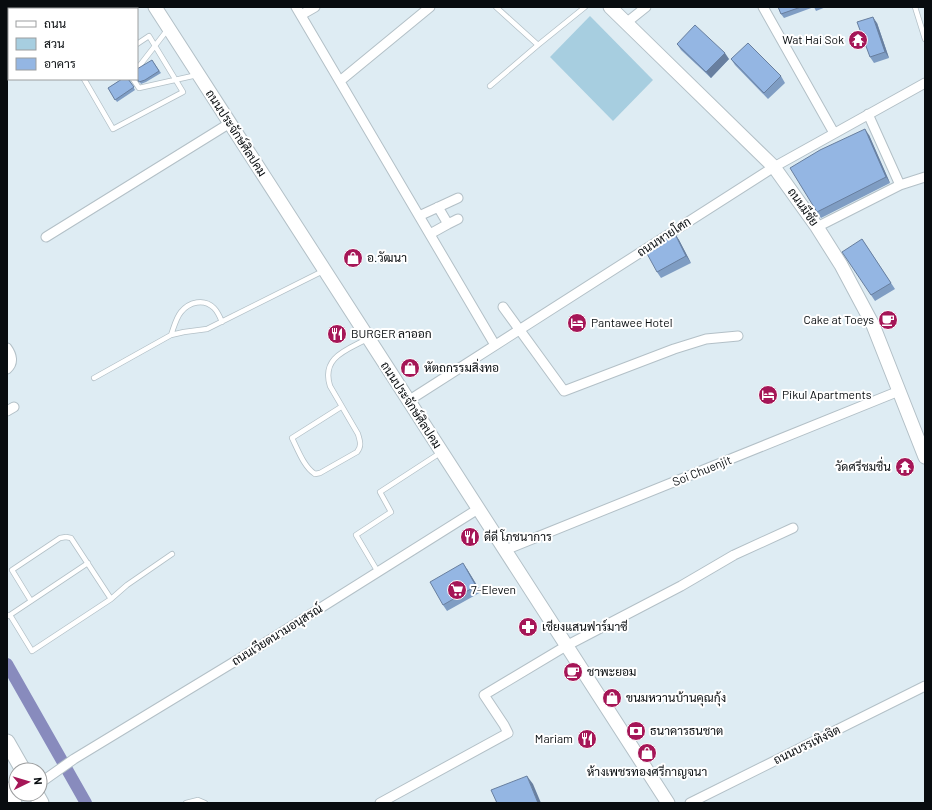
<svg xmlns="http://www.w3.org/2000/svg" width="932" height="810" viewBox="0 0 932 810" font-family="Barlow,Sarabun,sans-serif">
  <style>
    .green { fill: #a7cee0 }
    .lines { fill: none; stroke-linecap: round; stroke-linejoin: round }
    .canal { stroke: #888bbd; stroke-width: 12 }
    .lane-casing { stroke: #b3c0c7; stroke-width: 6 }
    .street-casing { stroke: #b3c0c7; stroke-width: 11 }
    .secondary-casing { stroke: #b3c0c7; stroke-width: 15 }
    .primary-casing { stroke: #b3c0c7; stroke-width: 17 }
    .lane { stroke: #fff; stroke-width: 4.5 }
    .street { stroke: #fff; stroke-width: 9 }
    .secondary { stroke: #fff; stroke-width: 13 }
    .primary { stroke: #fff; stroke-width: 15 }
    .wall { fill: #7f9dc3 }
    .shaded-wall { fill: #687f9f }
    .building { fill: #94b6e3; stroke: #687f9f }
    .labels { text-anchor: middle; stroke-width: 4; stroke-linejoin: round; paint-order: stroke }
    .poi-label { font-size: 12px; fill: #080c0f; stroke: #fff; text-anchor: start }
    .street-label { font-size: 12px; fill: #080c0f; stroke: #fff }
  </style>
  <rect width="100%" height="100%" fill="#deecf3"/>
  <!-- green -->
  <path class="green" d="M590 16 653 80 613 121 550 57Z"/>
  <g class="lines">
    <!-- canal -->
    <path class="canal" d="M7 664 86 803"/>
    <!-- lane casing -->
    <g class="lane-casing">
      <path id="lane" d="M496 7 538 45
        M915 7 925 39
        M137 69 168 29
        M84 79 113 129 183 92 149 36 137 44
        M133 79 139 88 197 75
        M490 86 538 45 585 7
        M171 335C174 327 176 318 181 312 189 302 204 298 214 308 218 312 220 317 222 322
        M94 378 171 335 184 332 207 329 323 271
        M341 407 292 438C298 450 304 467 315 474L320 473 357 452C362 446 360 441 358 434L330 386C321 357 347 350 367 339
        M378 572 356 535 391 512 380 492 440 453
        M31 601 88 563
        M10 615 31 601 12 570 60 538 66 537 71 538 111 599
        M7 616 10 615 32 651 111 599 127 585 172 554
        M186 803 198 800 205 803"/>
    </g>
    <!-- street casing -->
    <g class="street-casing">
      <path id="street" d="M296 7 495 345
        M763 7 834 133
        M129 9 132 7
        M301 15 315 7
        M626 23 646 7
        M340 81 430 7
        M900 185 925 177
        M419 216 458 198
        M448 224 458 219
        M817 227 900 185 868 114
        M430 234 448 224 438 207
        M46 237 230 123
        M503 307 564 391 674 349 706 339 738 336
        M7 348C12 355 14 363 7 369
        M408 401 774 167 925 83
        M7 411 14 407
        M505 550 899 391
        M40 783 74 759 252 651 478 509
        M380 803 508 733 504 725 484 695 566 646 681 586 734 555 793 528
        M690 803 925 686"/>
    </g>
    <!-- secondary casing -->
    <g class="secondary-casing">
      <path id="secondary" d="M155 7 668 803
        M610 7 774 167 817 227 841 265 873 325 925 457"/>
    </g>
    <!-- primary casing -->
    <g class="primary-casing">
      <path id="primary" d="M7 742 23 770
        M7 790 14 803
        M36 794 41 803"/>
    </g>
    <!-- lane -->
    <use href="#lane" class="lane"/>
    <!-- street -->
    <use href="#street" class="street"/>
    <!-- secondary -->
    <use href="#secondary" class="secondary"/>
    <!-- primary -->
    <use href="#primary" class="primary"/>
  </g>
  <!-- wall -->
  <path class="wall" d="M778 7H826L816 11 814 7 784 18 781 14Z
    M877 23 889 58 874 63 870 57Z
    M677 44 729 59 711 78 681 50Z
    M731 59 781 76 785 83 768 99 735 65Z
    M152 60 161 73 146 82 141 84 137 78Z
    M122 79H130V81L135 90 117 102 108 88Z
    M869 135 890 183 821 218 817 212Z
    M675 234 679 240 691 263 661 278 657 272Z
    M862 239 895 289 875 301 871 295Z
    M467 569 481 592 447 611 443 605Z"/>
  <!-- shaded-wall -->
  <path class="shaded-wall" d="M873 17 877 23 889 58 885 52Z
    M725 53 729 59 711 78 706 72Z
    M865 129 869 135 890 183 886 177Z
    M675 234 679 240 691 263 686 256Z
    M463 563 467 569 481 592 476 586Z
    M527 776 533 784 541 803H538Z"/>
  <!-- building -->
  <path class="building" d="M778 7H801L781 14Z
    M873 17 885 52 870 57 857 22Z
    M695 25 725 53 706 72 677 44Z
    M748 43 781 76 764 93 731 59Z
    M152 60 159 71 145 80 139 82 137 78V69Z
    M122 79H128L134 87 115 100 108 88Z
    M865 129 886 177 817 212 790 168 820 150Z
    M675 234 686 256 657 272 645 250Z
    M862 239 891 283 871 295 842 252Z
    M463 563 476 586 443 605 430 582Z
    M527 776 538 803H497L491 790Z"/>
  <!-- icons -->
  <defs>
    <g id="temple-disc" transform="scale(1)"><circle r="9.5" fill="#a51657" stroke="#fff"/><path d="M0-6L5-2H3V0L6.5 2.5H4V6H1.5V3h-3V6H-4V2.5H-6.5L-3 0V-2H-5Z" fill="#fff"/></g>
    <g id="shop-disc" transform="scale(1)"><circle r="9.5" fill="#a51657" stroke="#fff"/><path d="M-5-2.5h2.3a2.7 3.5 0 0 1 5.4 0H5L5.5 6h-11ZM-1.5-2.5h3a1.5 2.3 0 0 0-3 0Z" fill="#fff"/></g>
    <g id="cafe-disc" transform="scale(1)"><circle r="9.5" fill="#a51657" stroke="#fff"/><path d="M-5.5-4.5H6V0H3Q3 3.5 0 3.5H-2.5Q-5.5 3.5-5.5 0ZM3-3.2v2h1.7v-2ZM-6 4.5H4V6H-6Z" fill="#fff"/></g>
    <g id="hotel-disc" transform="scale(1)"><circle r="9.5" fill="#a51657" stroke="#fff"/><path d="M-6-4.5h1.5V1H6V5H4.5V3h-9V5H-6ZM-4 0a1.8 1.8 0 1 1 3.6 0ZM.5 0V-2.5h3Q6-2.5 6 0Z" fill="#fff"/></g>
    <g id="restaurant-disc" transform="scale(1)"><circle r="9.5" fill="#a51657" stroke="#fff"/><path d="M-5-6h1v4h1v-4h1v4h1v-4h1v5L-1.5 .5V6h-2V.5L-5-1ZM5-6V6H3V1.5H1.5Q1.5-4 5-6Z" fill="#fff"/></g>
    <g id="supermarket-disc" transform="scale(1)"><circle r="9.5" fill="#a51657" stroke="#fff"/><path d="M-6-5.5h2.5l.6 2H6L4.5 2H-2.5L-4.4-4H-6ZM-1.5 3.2a1.3 1.3 0 1 0 .1 0ZM3 3.2a1.3 1.3 0 1 0 .1 0Z" fill="#fff"/></g>
    <g id="pharmacy-disc" transform="scale(1)"><circle r="9.5" fill="#a51657" stroke="#fff"/><path d="M-2-6h4v4h4v4h-4v4h-4v-4h-4v-4h4Z" fill="#fff"/></g>
    <g id="bank-disc" transform="scale(1)"><circle r="9.5" fill="#a51657" stroke="#fff"/><path d="M-6-4H6V4H-6ZM0-2.3a2.3 2.3 0 1 0 0 4.6a2.3 2.3 0 1 0 0-4.6Z" fill="#fff"/></g>
  </defs>
  <g fill-rule="evenodd">
    <use href="#temple-disc" x="858" y="40"/>
    <use href="#shop-disc" x="353" y="258"/>
    <use href="#cafe-disc" x="888" y="320"/>
    <use href="#hotel-disc" x="577" y="323"/>
    <use href="#restaurant-disc" x="337" y="334"/>
    <use href="#shop-disc" x="410" y="368"/>
    <use href="#hotel-disc" x="768" y="395"/>
    <use href="#temple-disc" x="905" y="467"/>
    <use href="#restaurant-disc" x="470" y="537"/>
    <use href="#supermarket-disc" x="457" y="590"/>
    <use href="#pharmacy-disc" x="528" y="627"/>
    <use href="#cafe-disc" x="573" y="672"/>
    <use href="#shop-disc" x="612" y="698"/>
    <use href="#bank-disc" x="636" y="731"/>
    <use href="#restaurant-disc" x="587" y="739"/>
    <use href="#shop-disc" x="647" y="753"/>
  </g>
  <g class="labels">
    <!-- poi labels -->
    <g class="poi-label">
      <text x="844" y="44" text-anchor="end">Wat Hai Sok</text>
      <text x="367" y="262">อ.วัฒนา</text>
      <text x="874" y="324" text-anchor="end">Cake at Toeys</text>
      <text x="591" y="327">Pantawee Hotel</text>
      <text x="351" y="338">BURGER ลาออก</text>
      <text x="424" y="372">หัตถกรรมสิ่งทอ</text>
      <text x="782" y="399">Pikul Apartments</text>
      <text x="891" y="471" text-anchor="end">วัดศรีชมชื่น</text>
      <text x="484" y="541">ดีดี โภชนาการ</text>
      <text x="471" y="594">7-Eleven</text>
      <text x="542" y="631">เชียงแสนฟาร์มาซี</text>
      <text x="587" y="676">ชาพะยอม</text>
      <text x="626" y="702">ขนมหวานบ้านคุณกุ้ง</text>
      <text x="650" y="735">ธนาคารธนชาต</text>
      <text x="573" y="743" text-anchor="end">Mariam</text>
      <text x="647" y="776" text-anchor="middle">ห้างเพชรทองศรีกาญจนา</text>
    </g>
    <!-- street labels -->
    <g class="street-label">
      <text transform="translate(236 133) rotate(57)" y="4">ถนนประจักษ์ศิลปคม</text>
      <text transform="translate(803 207) rotate(55)" y="4">ถนนมีชัย</text>
      <text transform="translate(664 237) rotate(-33)" y="4">ถนนหายโศก</text>
      <text transform="translate(411 405) rotate(57)" y="4">ถนนประจักษ์ศิลปคม</text>
      <text transform="translate(702 471) rotate(-22)" y="4">Soi Chuenjit</text>
      <text transform="translate(277 635) rotate(-32)" y="4">ถนนเวียดนามอนุสรณ์</text>
      <text transform="translate(807 745) rotate(-26)" y="4">ถนนบรรเทิงจิต</text>
    </g>
  </g>
  <!-- border -->
  <rect width="932" height="810" fill="none" stroke="#080c0f" stroke-width="16"/>
  <!-- legend -->
  <rect x="8" y="8" width="130" height="72" fill="#ffffff" stroke="#9c9e9f"/>
  <rect x="16" y="21" width="20" height="6" fill="#ffffff" stroke="#9c9e9f"/>
  <text x="44" y="28" font-size="12" fill="#080c0f">ถนน</text>
  <rect x="16" y="38" width="20" height="12" fill="#a7cee0" stroke="#9c9e9f"/>
  <text x="44" y="48" font-size="12" fill="#080c0f">สวน</text>
  <rect x="16" y="58" width="20" height="12" fill="#94b6e3" stroke="#9c9e9f"/>
  <text x="44" y="68" font-size="12" fill="#080c0f">อาคาร</text>
  <!-- north arrow -->
  <g transform="translate(28 782) rotate(85)"><circle r="19" fill="#ffffff" stroke="#9c9e9f"/>
  <path d="M0-3L7 15L0 10L-7 15Z" fill="#a51657"/>
  <text y="-6" font-size="11" font-weight="bold" text-anchor="middle" fill="#080c0f">N</text>
  </g>
</svg>
